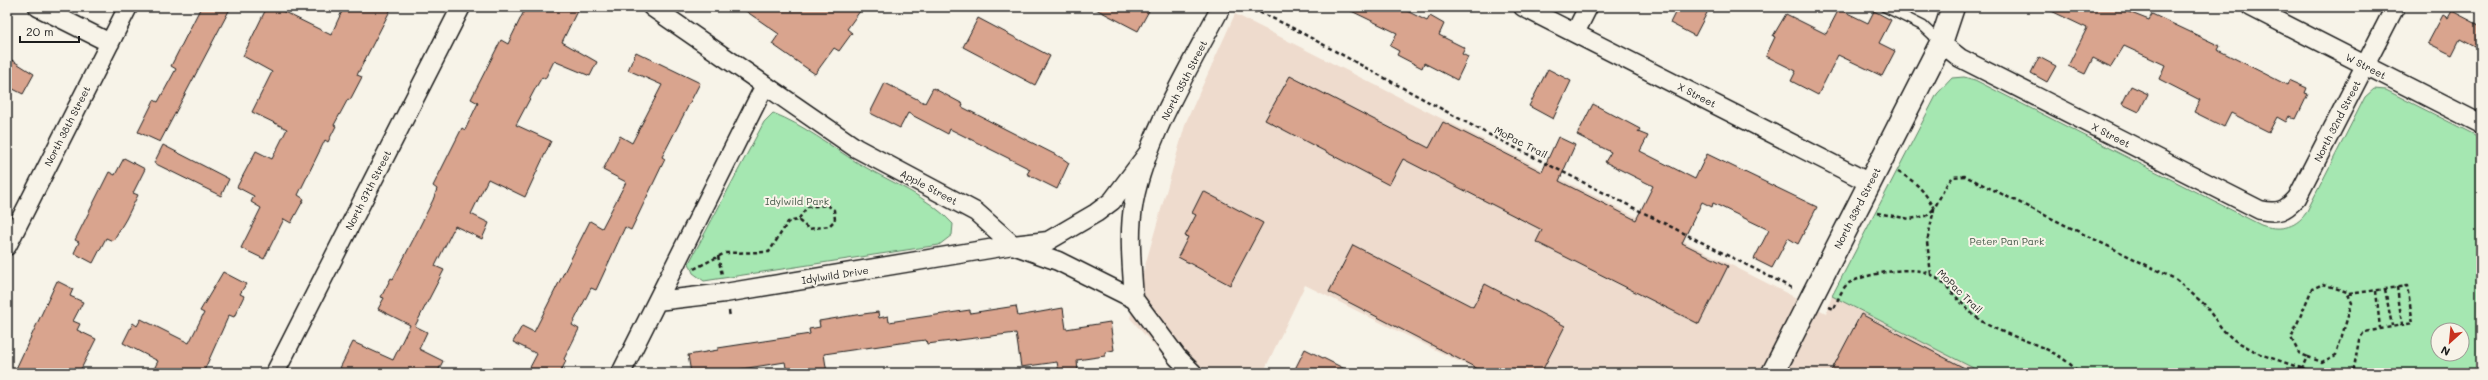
<svg xmlns="http://www.w3.org/2000/svg" width="2488" height="380" viewBox="0 0 2488 380" font-family="Mali,sans-serif">
  <style>
    .built { fill: #eedbcd }
    .green { fill: #a5e7b1; stroke: #608266; fill-rule: evenodd }
    .building { fill: #d9a48e; stroke: #1c1c1c }
    .lines { fill: none; stroke-linecap: round; stroke-linejoin: round }
    .service-casing { stroke: #1c1c1c; stroke-width: 12 }
    .minor-casing { stroke: #1c1c1c; stroke-width: 21 }
    .secondary-casing { stroke: #1c1c1c; stroke-width: 25 }
    .path { stroke: #1c1c1c; stroke-width: 2.5; stroke-dasharray: 4 3; stroke-linecap: butt }
    .service { stroke: #f7f3e8; stroke-width: 9 }
    .minor { stroke: #f7f3e8; stroke-width: 18 }
    .secondary { stroke: #f7f3e8; stroke-width: 22 }
    .labels { text-anchor: middle; stroke-width: 4; stroke-linejoin: round; paint-order: stroke }
    .street-label { font-size: 10px; fill: #1c1c1c; stroke: #f7f3e8 }
    .park-label { font-size: 10px; fill: #455949; stroke: #f7f3e8 }
  </style>
  <rect width="100%" height="100%" fill="#f7f3e8"/>
  <filter id="ink" filterUnits="userSpaceOnUse"><feTurbulence type="fractalNoise" baseFrequency=".025" numOctaves="2"/><feDisplacementMap in="SourceGraphic" scale="8" xChannelSelector="R" yChannelSelector="G"/><feConvolveMatrix kernelMatrix="1 2 1 2 8 2 1 2 1" color-interpolation-filters="sRGB"/></filter>
  <g filter="url(#ink)">
    <!-- built -->
    <path class="built" d="M1235 14 1826 313 1832 296 1983 373H1482L1305 285 1263 373H1178L1130 318 1186 122Z"/>
    <!-- green -->
    <path class="green" d="M1964 77 1975 80 2261 225C2278 231 2295 229 2306 213L2365 97 2374 89 2386 90 2481 138V373H1983L1832 296 1937 94 1952 78ZM2438 330H2462V354H2438Z
      M773 113C804 125 830 146 858 163 890 182 928 196 953 224L952 235 939 245 704 281 693 273 689 263 764 122Z"/>
    <!-- building -->
    <path class="building" d="M201 7H231L160 142 138 132 154 100 158 102 176 69 171 66Z
      M267 7H274L331 35 344 7H392L357 75 362 77 350 100 348 99 334 125 336 126 328 142 325 140 298 195 304 199 291 223 284 219 264 259 241 248 261 208 251 202 254 196 237 187 256 151 272 159 287 129 252 112 272 72 243 56Z
      M526 7H579L562 42 597 62 590 76 554 61 545 79 542 77 535 89 516 125 551 141 525 197 488 179 471 214 489 223 482 239 455 226 435 266 444 270 415 326 427 332 419 349 443 361 437 373H350L340 368 353 342 393 360 410 325 378 309 384 298 381 297 391 278 393 279 412 242 433 200 437 189 433 186 462 128 465 130 478 103 471 99 501 40 508 44Z
      M740 7H863L847 29 852 33 839 51 834 48 815 74 772 44 779 34Z
      M1092 7H1151L1138 31Z
      M1343 7H1399L1427 21 1430 16 1444 24 1439 35 1465 48 1462 54 1468 57 1457 80 1424 63 1422 68 1397 55 1399 51 1390 46 1397 33Z
      M1678 7H1710L1695 36 1670 23Z
      M2043 7H2116L2149 20 2152 14 2220 46 2218 50 2287 85 2289 80 2307 88 2305 93 2308 94 2296 119 2289 116 2286 122 2277 117 2269 132 2231 113 2224 127 2194 112 2200 100 2159 79 2165 65 2124 46 2111 67 2093 58 2085 74 2068 66 2087 28Z
      M1839 9 1868 23 1874 11 1891 20 1879 43 1895 51 1882 76 1838 55 1818 95 1791 81 1796 71 1766 56 1775 37 1773 36 1786 14 1826 34Z
      M2452 11 2481 26V50L2460 39 2452 55 2428 43 2443 15 2448 18Z
      M978 18 1050 56 1035 85 963 47Z
      M636 52 700 83 662 157 665 159 631 230 625 227 596 290 591 288 572 325 579 329 564 359 566 361 560 373H527L537 354 513 342 522 326 534 332 590 221 602 228 626 182 603 170 620 136 632 143 662 85 628 70Z
      M7 57 34 74 23 94 13 89 7 101Z
      M2039 57 2056 66 2047 82 2031 73Z
      M1548 69 1571 81 1553 119 1529 106Z
      M1290 76 1429 148 1443 122 1542 172 1558 137 1575 145 1559 181 1636 220 1653 186 1605 162 1611 152 1577 135 1593 104 1640 129 1638 132 1648 136 1640 151 1695 179 1707 154 1817 207 1798 244 1788 238 1772 268 1754 259 1769 230 1713 203 1712 207 1702 202 1682 243 1728 266 1699 324 1536 242 1542 230 1403 159 1389 185 1265 120Z
      M885 83 925 103 933 88 963 104 962 107 1062 158 1069 163 1057 189 1027 174 1030 169 950 129 948 134 908 113 900 128 870 113Z
      M2131 86 2148 94 2139 112 2122 104Z
      M163 145 229 179 221 196 154 163Z
      M124 158 145 169 133 193 138 195 126 219 113 241 106 238 93 263 74 253 79 242 75 240 109 172 115 175Z
      M1203 191 1263 223 1230 285 1178 257 1188 237 1185 236 1196 215 1192 213Z
      M1353 245 1473 307 1485 284 1565 326 1541 373H1486L1329 292Z
      M223 272 246 284 240 294 244 296 234 317 229 315 203 373H152L158 361 123 343 133 323 137 326 141 319 189 343 204 313 200 311Z
      M57 281 73 289 70 296 83 302 73 321 80 324 77 330 96 339 79 373H14Z
      M1016 306 1018 316 1063 308 1066 329 1110 322 1114 350 1105 352V356L1077 360 1078 373H1059L1057 362 1021 367 1016 333 927 344 926 340 900 343 824 354 827 373H787L785 362 717 373H691L688 355 718 350V348L810 334 809 329 820 327 819 321 856 315 878 312 879 318 888 316 889 322 970 310V313Z
      M1861 314 1974 373H1830Z
      M1305 349 1353 373H1293Z"/>
    <g class="lines">
      <!-- service casing -->
      <g class="service-casing">
        <path id="service" d="M1885 7 1923 26 1940 42"/>
      </g>
      <!-- minor casing -->
      <g class="minor-casing">
        <path id="minor" d="M38 7 110 43
          M652 7 856 148 976 212 1013 245 1058 261 1134 299 1177 357 1193 373
          M1523 7 1870 183
          M2251 7 2481 124
          M1575 33 1588 7
          M1941 43 1960 58 2260 210C2278 214 2285 211 2297 198L2395 7
          M7 246 128 7
          M1134 299C1132 267 1128 233 1134 201 1146 138 1191 65 1221 7
          M657 301 725 293 1013 245 1048 241 1096 213 1112 201 1148 153
          M275 373 461 7
          M621 373 765 85"/>
      </g>
      <!-- secondary casing -->
      <g class="secondary-casing">
        <path id="secondary" d="M1773 373 1941 43 1953 7"/>
      </g>
      <!-- path -->
      <path class="path" d="M1239 8 1261 13 1289 26 1484 132 1794 289
        M1898 172C1915 181 1926 192 1934 209
        M1877 213 1910 219 1926 216 1934 209
        M718 256 722 275
        M694 269 725 253 769 252 788 222 798 220 807 207 827 205 834 210 835 220 829 226 809 229 798 220
        M1931 274 1927 242 1934 209 1947 184 1953 177 1965 176 2175 279 2204 304 2223 330 2234 340 2260 354 2315 373
        M2397 287 2402 324
        M2385 289 2392 326
        M2376 291 2380 328
        M2349 294 2407 286 2413 323 2364 332 2359 340 2353 373
        M1829 307 1834 309C1837 302 1842 287 1849 283 1865 274 1915 264 1932 275 1954 289 1965 313 1988 325 2018 341 2056 346 2079 373
        M729 311 730 317
        M2302 370 2308 357 2322 362 2336 355 2352 303 2347 292 2323 284 2312 289 2291 338 2299 353 2308 357
        M2381 373H2400"/>
      <!-- service -->
      <use href="#service" class="service"/>
      <!-- minor -->
      <use href="#minor" class="minor"/>
      <!-- secondary -->
      <use href="#secondary" class="secondary"/>
    </g>
  </g>
  <g class="labels">
    <!-- street labels -->
    <g class="street-label">
      <text transform="translate(2366 66) rotate(27)" y="4">W Street</text>
      <text transform="translate(1184 80) rotate(-63)" y="4">North 35th Street</text>
      <text transform="translate(1697 95) rotate(27)" y="4">X Street</text>
      <text transform="translate(2337 121) rotate(-63)" y="4">North 32nd Street</text>
      <text transform="translate(67 126) rotate(-63)" y="4">North 38th Street</text>
      <text transform="translate(2111 135) rotate(27)" y="4">X Street</text>
      <text transform="translate(1521 142) rotate(27)" y="4">MoPac Trail</text>
      <text transform="translate(929 187) rotate(28)" y="4">Apple Street</text>
      <text transform="translate(368 190) rotate(-63)" y="4">North 37th Street</text>
      <text transform="translate(1857 208) rotate(-63)" y="4">North 33rd Street</text>
      <text transform="translate(835 275) rotate(-9)" y="4">Idylwild Drive</text>
      <text transform="translate(1960 291) rotate(44)" y="4">MoPac Trail</text>
    </g>
    <!-- park labels -->
    <g class="park-label">
      <text x="797" y="205">Idylwild Park</text>
      <text x="2007" y="245">Peter Pan Park</text>
    </g>
  </g>
  <!-- margin -->
  <rect width="2488" height="380" fill="none" stroke="#f7f3e8" stroke-width="24"/>
  <rect x="12" y="12" width="2464" height="356" fill="none" stroke="#1c1c1c" stroke-width="1.5" filter="url(#ink)"/>
  <!-- north arrow -->
  <g transform="translate(2450 342) rotate(207)"><circle r="19" fill="#f7f3e8" stroke="#9f9d96"/>
  <path d="M0-3L7 15L0 10L-7 15Z" fill="#c8321e"/>
  <text y="-6" font-size="11" font-weight="bold" text-anchor="middle" fill="#1c1c1c">N</text>
  </g>
  <!-- scale -->
  <path d="M20 36v6h59v-6" fill="none" stroke="#1c1c1c" stroke-width="2"/>
  <text x="26" y="36" font-size="12" fill="#1c1c1c" stroke="#f7f3e8" stroke-width="3" paint-order="stroke">20 m</text>
</svg>
